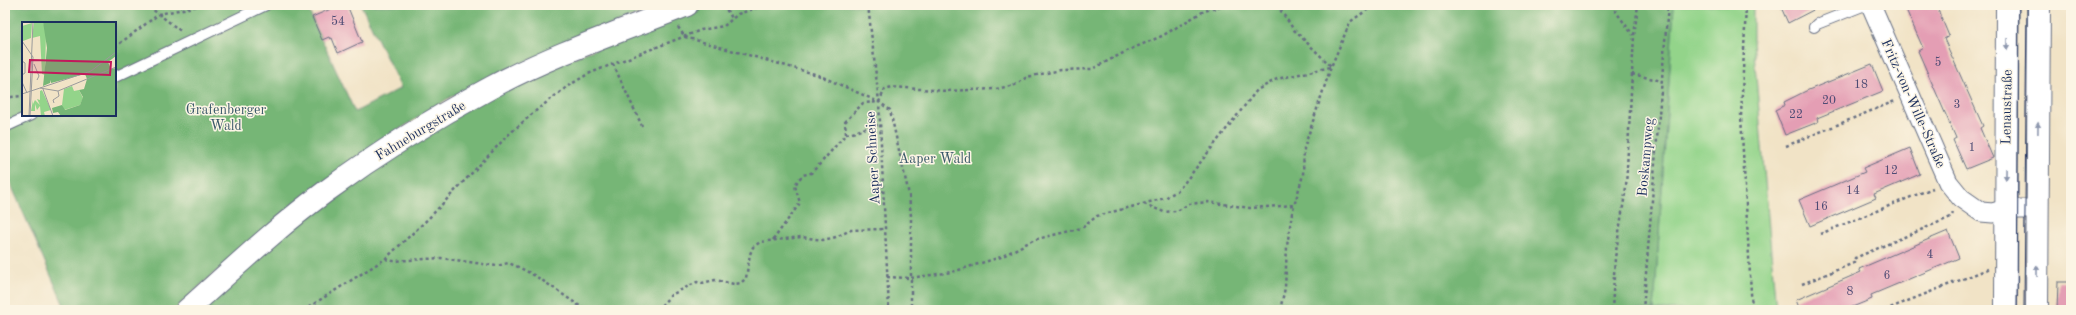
<svg xmlns="http://www.w3.org/2000/svg" width="2076" height="315" viewBox="0 0 2076 315" font-family="'Old Standard TT',serif">
  <style>
    .green { fill: #93d48a; stroke: #578274 }
    .forest { fill: #76b676; stroke: #48726a; fill-rule: evenodd }
    .building { fill: #e49eb4 }
    .lines { fill: none; stroke-linecap: round; stroke-linejoin: round }
    .lane-casing { stroke: #666e82; stroke-width: 12 }
    .street-casing { stroke: #666e82; stroke-width: 21 }
    .secondary-casing { stroke: #666e82; stroke-width: 24 }
    .path { stroke: #666e82; stroke-width: 2.5; stroke-dasharray: 3 3; stroke-linecap: butt }
    .lane { stroke: #fff; stroke-width: 10 }
    .street { stroke: #fff; stroke-width: 19 }
    .secondary { stroke: #fff; stroke-width: 22 }
    .tram { stroke: #1b2f5e; stroke-width: 1 }
    .oneway { fill: #8d97ae }
    .labels { text-anchor: middle; stroke-width: 3; stroke-linejoin: round; paint-order: stroke }
    .number-label { font-size: 12px; fill: #4d4b74 }
    .street-label { font-size: 14px; fill: #1b2f5e; stroke: #fcf5e5 }
    .park-label { font-size: 14px; fill: #395869; stroke: #fcf5e5 }
    .inset-road { fill: none; stroke: #9b9b9c; stroke-width: 1 }
    .view { fill: #c2185b; fill-opacity: 0.15; stroke: #c2185b; stroke-width: 2 }
    .inset-edge { fill: none; stroke: #1b2f5e; stroke-width: 2 }
  </style>
  <rect width="100%" height="100%" fill="#fcf5e5"/>
  <filter id="ink" filterUnits="userSpaceOnUse"><feTurbulence type="fractalNoise" baseFrequency=".025" numOctaves="2"/><feDisplacementMap in="SourceGraphic" scale="8" xChannelSelector="R" yChannelSelector="G"/><feConvolveMatrix kernelMatrix="1 2 1 2 8 2 1 2 1" color-interpolation-filters="sRGB"/></filter>
  <filter id="wash" filterUnits="userSpaceOnUse"><feTurbulence type="fractalNoise" baseFrequency=".012" numOctaves="4" result="noise"/><feDisplacementMap in="SourceGraphic" scale="16" xChannelSelector="R" yChannelSelector="G"/><feGaussianBlur stdDeviation="0.9" result="paint"/><feColorMatrix in="noise" values="0 0 0 0 0 0 0 0 0 0 0 0 0 0 0 0 0 1.4 0 .05"/><feComposite in="paint" operator="in"/></filter>
  <g filter="url(#wash)">
    <rect width="100%" height="100%" fill="#f1e3c6"/>
    <!-- green -->
    <path class="green" d="M1674 5H1753V41L1776 310H1654Z"/>
    <!-- forest -->
    <path class="forest" d="M5 5H306L355 112 401 88 361 5H650L636 15 505 70 452 96 400 129 213 274 174 310H66L5 171ZM23 23H115V115H23Z
      M709 5H1674L1654 310H196L278 236 431 127 544 69Z"/>
    <g id="blocks">
      <!-- building -->
      <path class="building" d="M340 5H347L362 42 338 53 332 38 330 39 329 37 322 40 312 17Z
        M1780 5H1823L1788 23Z
        M1904 5H1936L1949 36 1944 39 1983 126 1980 128 1993 158 1966 169 1953 140 1956 138 1918 51 1923 48Z
        M1872 64 1883 91 1817 118 1818 122 1785 135 1775 110 1785 105 1784 102 1806 91Z
        M1910 148 1920 174 1874 194 1876 198 1810 226 1799 200 1865 172 1863 168Z
        M1948 231 1959 258 1871 295 1872 299 1845 310H1800L1796 300 1861 272 1859 269Z
        M2058 282H2071V310H2057Z"/>
    </g>
  </g>
  <g filter="url(#ink)">
    <use href="#blocks" fill-opacity="0" stroke="#666e82" stroke-width="1"/>
    <g class="lines">
      <!-- lane casing -->
      <g class="lane-casing">
        <path id="lane" d="M1814 27 1817 24 1865 5
          M115 77 266 5
          M5 127 31 115"/>
      </g>
      <!-- street casing -->
      <g class="street-casing">
        <path id="street" d="M1871 5 1948 182 1961 198 1981 212 1993 213 2005 209H2037"/>
      </g>
      <!-- secondary casing -->
      <g class="secondary-casing">
        <path id="secondary" d="M187 310C232 270 276 228 325 192 378 153 434 118 492 87 553 54 622 31 687 5
          M2006 310 2007 5
          M2037 310 2039 5"/>
      </g>
      <!-- path -->
      <path class="path" d="M143 5 152 9 182 32
        M723 5 732 18
        M868 5 879 102 889 310
        M1277 5 1294 30 1331 66
        M1611 5 1633 35
        M1746 5 1741 116 1752 310
        M678 27 685 37 818 75 879 102 890 110 909 195 911 216V310
        M115 47 159 14 203 5
        M613 64 642 126
        M1632 74 1662 81
        M5 95 11 97 23 96
        M846 134C858 133 867 125 880 125
        M1786 146 1895 101
        M1144 204 1164 212 1177 211 1189 204 1208 202 1250 208 1295 205
        M1820 234 1933 188
        M773 240 800 203 795 186 798 180 803 175 811 173 819 165 846 134 845 122 863 103 879 102 885 89 892 87 947 91 996 89 1015 85 1027 77 1061 70 1092 69 1131 49 1162 36 1204 11 1229 5
        M386 259 393 261 441 258 497 266 508 263C537 273 560 294 586 310
        M887 277 910 278 952 272 1001 257 1033 240 1082 228 1097 216 1165 198 1177 191 1185 182 1257 90 1277 79 1331 67
        M1802 284 1854 263 1855 258 1951 217 1953 213
        M304 310 385 259 429 218 508 135 538 109 568 86 588 74 613 64 701 30 724 26 738 14 766 5
        M657 310 671 295 697 282 702 283 715 280 734 284 741 283 746 278 750 254 753 247 760 242 801 237 823 240 836 237 851 230 885 229
        M1280 310 1285 288 1287 246 1292 213 1303 175 1304 148 1331 67 1350 22 1374 5
        M1612 310 1615 258 1626 187 1634 36 1638 5
        M1629 310 1643 308
        M1643 310 1668 5
        M1885 310 1988 269"/>
      <!-- lane -->
      <use href="#lane" class="lane"/>
      <!-- street -->
      <use href="#street" class="street"/>
      <!-- secondary -->
      <use href="#secondary" class="secondary"/>
      <!-- tram -->
      <path class="tram" d="M2017 310 2019 5
        M2024 310 2027 5"/>
    </g>
    <!-- one-way arrows -->
    <defs><path id="oneway-solid" d="M-6-.8H1V-3.2L6.5 0L1 3.2V.8H-6Z"/></defs>
    <g class="oneway">
      <use href="#oneway-solid" transform="translate(2007 44) rotate(91)"/>
      <use href="#oneway-solid" transform="translate(2038 128) rotate(-89)"/>
      <use href="#oneway-solid" transform="translate(2006 174) rotate(91)"/>
      <use href="#oneway-solid" transform="translate(2037 271) rotate(-90)"/>
    </g>
  </g>
  <g class="labels">
    <!-- number labels -->
    <g class="number-label">
      <text x="338" y="25">54</text>
      <text x="1938" y="66">5</text>
      <text x="1861" y="88">18</text>
      <text x="1829" y="104">20</text>
      <text x="1957" y="108">3</text>
      <text x="1796" y="118">22</text>
      <text x="1972" y="151">1</text>
      <text x="1891" y="174">12</text>
      <text x="1853" y="194">14</text>
      <text x="1821" y="210">16</text>
      <text x="1930" y="258">4</text>
      <text x="1887" y="279">6</text>
      <text x="1850" y="295">8</text>
    </g>
    <!-- street labels -->
    <g class="street-label">
      <text transform="translate(1914 103) rotate(66)" y="5">Fritz-von-Wille-Straße</text>
      <text transform="translate(2006 107) rotate(-89)" y="5">Lenaustraße</text>
      <text transform="translate(420 130) rotate(-31)" y="5">Fahneburgstraße</text>
      <text transform="translate(1645 157) rotate(-85)" y="5">Boskampweg</text>
      <text transform="translate(872 158) rotate(-93)" y="5">Aaper Schneise</text>
    </g>
    <!-- park labels -->
    <g class="park-label">
      <text x="226" y="114">Grafenberger<tspan x="226" dy="16">Wald</tspan></text>
      <text x="935" y="163">Aaper Wald</text>
    </g>
  </g>
  <!-- overview -->
  <g transform="translate(22 22)">
    <rect width="94" height="94" fill="#f1e3c6"/>
    <path d="M12 0H21L24 10 23 53 20 52 18 14 10 16ZM10 1 9 16 1 19 0 4ZM50 64 52 69 57 68 61 76 58 83 42 88 40 83 42 67ZM20 68 29 88 22 90 23 94H19L18 84 15 88 13 82V89H9L11 78V82L13 78 18 83 15 77 18 78V69Z" fill="#93d48a"/>
    <path d="M21 0H94V34L86 40 89 47 94 46V94H39L36 90 31 91 30 86 40 83 43 88 58 83 61 75 57 68 62 67 65 57 63 52 29 61 28 58V61L21 64 25 26Z" fill="#76b676"/>
    <path class="inset-road" d="M0 19 11 35 8 94M0 39 3 41V51L0 53M12 42 17 54 15 58M0 60 5 71M18 66 36 69 94 45M21 67 31 94M0 72 69 49 94 30M32 81 31 78 37 74 36 69M7 94 11 0"/>
    <path class="view" d="M8 38 89 40 88 53 7 50Z"/>
    <rect width="94" height="94" class="inset-edge"/>
  </g>
  <!-- margin -->
  <rect width="2076" height="315" fill="none" stroke="#fcf5e5" stroke-width="20"/>
</svg>
